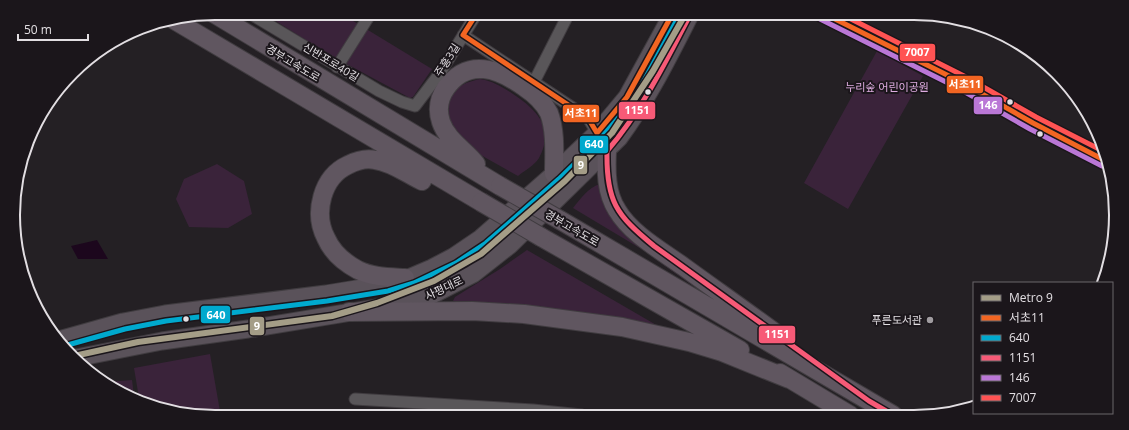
<svg xmlns="http://www.w3.org/2000/svg" width="1129" height="430" viewBox="0 0 1129 430" font-family="'Open Sans','Noto Sans KR',sans-serif">
  <style>
    .green { fill: #3a233a }
    .water { fill: #1c071d }
    .lines { fill: none; stroke-linecap: round; stroke-linejoin: round }
    .minor-casing { stroke: #403c40; stroke-width: 13 }
    .tertiary-casing { stroke: #403c40; stroke-width: 15 }
    .primary-casing { stroke: #403c40; stroke-width: 19 }
    .trunk-casing { stroke: #403c40; stroke-width: 20 }
    .minor { stroke: #595659; stroke-width: 11 }
    .tertiary { stroke: #595659; stroke-width: 13 }
    .primary { stroke: #5a525a; stroke-width: 17 }
    .trunk { stroke: #605660; stroke-width: 18 }
    .trunk-bridge-casing { stroke: #403c40; stroke-width: 20; stroke-linecap: butt }
    .trunk-bridge { stroke: #605660; stroke-width: 18 }
    .bus-1-casing { stroke: #1b161b; stroke-width: 8 }
    .bus-2-casing { stroke: #1b161b; stroke-width: 8 }
    .bus-3-casing { stroke: #1b161b; stroke-width: 8 }
    .bus-4-casing { stroke: #1b161b; stroke-width: 8 }
    .bus-5-casing { stroke: #1b161b; stroke-width: 8 }
    .bus-1 { stroke: #f26522; stroke-width: 5 }
    .bus-2 { stroke: #00a9ce; stroke-width: 5 }
    .bus-3 { stroke: #f75a77; stroke-width: 5 }
    .bus-4 { stroke: #ba77d6; stroke-width: 5 }
    .bus-5 { stroke: #ff5353; stroke-width: 5 }
    .metro-1-casing { stroke: #1b161b; stroke-width: 9 }
    .metro-1 { stroke: #a49d87; stroke-width: 6 }
    .bus-dot { fill: #e2dee2; stroke: #1b161b; stroke-width: 1.5 }
    .poi-dot { fill: #a09ca0; stroke: #1b161b; stroke-width: 1.5 }
    .labels { text-anchor: middle; stroke-width: 4; stroke-linejoin: round; paint-order: stroke }
    .street-label { font-size: 11px; fill: #e2dee2; stroke: #1b161b }
    .park-label { font-size: 11px; fill: #ddacdf; stroke: #1b161b }
    .poi-label { font-size: 11px; fill: #e2dee2; stroke: #1b161b; text-anchor: end }
    .rim { fill: none; stroke: #e2dee2; stroke-width: 2 }
    .line-badge { stroke: #1b161b; stroke-width: 1.5 }
    .badge-label { font-size: 11px; text-anchor: middle; font-weight: bold; fill: #fff }
  </style>
  <rect width="100%" height="100%" fill="#242024"/>
  <!-- green -->
  <path class="green" d="M263 13H340L432 69 413 97 410 98 328 54Z
    M877 51 923 76 848 209 804 183Z
    M480 79C493 81 502 87 513 94 537 110 555 128 539 158 535 165 524 171 518 176L470 149 447 123C447 117 446 108 448 101 452 87 467 82 480 79Z
    M217 164 244 181 252 214 228 228 189 227 176 199 184 179Z
    M600 184 602 193 726 307 692 285 643 250 573 208C580 199 589 187 600 184Z
    M527 250 677 337 471 307 453 301 455 297 500 269Z
    M210 354 221 417 162 410 139 398 134 368Z
    M132 380 134 396 107 382Z"/>
  <!-- water -->
  <path class="water" d="M97 240 108 259H78L71 246Z"/>
  <g class="lines">
    <!-- minor casing -->
    <g class="minor-casing">
      <path id="minor" d="M249 13 379 91 402 102 415 106 440 73 477 13
        M463 35 588 118 597 133
        M337 67 371 13
        M534 82 569 13
        M355 399 533 410 582 415V416"/>
    </g>
    <!-- tertiary casing -->
    <g class="tertiary-casing">
      <path id="tertiary" d="M823 13 961 82 1033 123 1105 160"/>
    </g>
    <!-- primary casing -->
    <g class="primary-casing">
      <path id="primary" d="M59 340 123 322 165 314 326 294 387 284 411 277 432 268 453 257 481 238 554 174 597 133 627 97 673 13
        M76 358 162 341 248 329 400 304 434 294 473 274 510 245 619 138C648 99 669 56 691 13"/>
    </g>
    <!-- trunk casing -->
    <g class="trunk-casing">
      <path id="trunk" d="M213 13 500 186
        M174 20 481 202
        M607 151C606 171 606 193 617 210 631 234 662 251 684 267 717 291 750 314 782 338
        M476 164C465 150 447 140 441 122 437 110 439 98 446 88 468 57 499 69 524 87 533 93 544 103 549 113 556 132 554 154 554 174
        M560 220 893 415
        M541 237 740 350
        M405 278C390 277 372 277 358 270 345 263 332 252 326 238 313 213 322 177 348 165 356 161 366 158 375 160 392 162 407 174 422 181
        M349 312 472 311 524 314 622 327 689 342 722 352 789 379
        M780 373 850 415"/>
    </g>
    <!-- minor -->
    <use href="#minor" class="minor"/>
    <!-- tertiary -->
    <use href="#tertiary" class="tertiary"/>
    <!-- primary -->
    <use href="#primary" class="primary"/>
    <!-- trunk -->
    <use href="#trunk" class="trunk"/>
    <!-- trunk-bridge casing -->
    <g class="trunk-bridge-casing">
      <path id="trunk-bridge" d="M500 186 560 220
        M481 202 541 237"/>
    </g>
    <!-- trunk-bridge -->
    <use href="#trunk-bridge" class="trunk-bridge"/>
    <!-- bus-1 casing -->
    <g class="bus-1-casing">
      <path id="bus-1" d="M477 13 463 35 588 118 597 133 627 97 673 13
        M823 13 961 82 1033 123 1104 160"/>
    </g>
    <!-- bus-2 casing -->
    <g class="bus-2-casing">
      <path id="bus-2" d="M64 346 125 329 166 321 327 301 388 291 414 283 456 263 486 243 559 179 602 137 633 101 679 16"/>
    </g>
    <!-- bus-3 casing -->
    <g class="bus-3-casing">
      <path id="bus-3" d="M691 13C666 61 643 109 607 151 606 201 616 215 654 246L869 401 893 415"/>
    </g>
    <!-- bus-4 casing -->
    <g class="bus-4-casing">
      <path id="bus-4" d="M820 19 958 88 1030 129 1102 166"/>
    </g>
    <!-- bus-5 casing -->
    <g class="bus-5-casing">
      <path id="bus-5" d="M839 13 964 76 1036 117 1101 150"/>
    </g>
    <!-- bus-1 -->
    <use href="#bus-1" class="bus-1"/>
    <!-- bus-2 -->
    <use href="#bus-2" class="bus-2"/>
    <!-- bus-3 -->
    <use href="#bus-3" class="bus-3"/>
    <!-- bus-4 -->
    <use href="#bus-4" class="bus-4"/>
    <!-- bus-5 -->
    <use href="#bus-5" class="bus-5"/>
    <!-- metro-1 casing -->
    <g class="metro-1-casing">
      <path id="metro-1" d="M74 356 138 342 332 316 377 303 434 281 481 254 565 181 612 133 653 71 686 13"/>
    </g>
    <!-- metro-1 -->
    <use href="#metro-1" class="metro-1"/>
  </g>
  <!-- markers -->
  <g class="bus-dot">
    <circle cx="648" cy="92" r="3.5"/>
    <circle cx="1010" cy="102" r="3.5"/>
    <circle cx="1040" cy="134" r="3.5"/>
    <circle cx="186" cy="319" r="3.5"/>
  </g>
  <circle class="poi-dot" cx="930" cy="320" r="4"/>
  <g class="labels">
    <!-- street labels -->
    <g class="street-label">
      <text transform="translate(447 60) rotate(-57)" y="4">주흥3길</text>
      <text transform="translate(331 62) rotate(31)" y="4">신반포로40길</text>
      <text transform="translate(293 63) rotate(31)" y="4">경부고속도로</text>
      <text transform="translate(572 228) rotate(30)" y="4">경부고속도로</text>
      <text transform="translate(444 288) rotate(-25)" y="4">사평대로</text>
    </g>
    <!-- park labels -->
    <g class="park-label">
      <text x="887" y="91">누리숲 어린이공원</text>
    </g>
    <!-- poi labels -->
    <g class="poi-label">
      <text x="922" y="324">푸른도서관</text>
    </g>
  </g>
  <!-- crop -->
  <path d="M0 0H1129V430H0ZM215 20H914A195 195 0 0 1 1109 215V215A195 195 0 0 1 914 410H215A195 195 0 0 1 20 215V215A195 195 0 0 1 215 20Z" fill="#1b161b" fill-rule="evenodd"/>
  <path class="rim" d="M215 20H914A195 195 0 0 1 1109 215V215A195 195 0 0 1 914 410H215A195 195 0 0 1 20 215V215A195 195 0 0 1 215 20Z"/>
  <g class="line-badge">
    <rect x="899" y="43" width="37" height="19" rx="4" fill="#ff5353"/>
    <rect x="946" y="75" width="38" height="19" rx="4" fill="#f26522"/>
    <rect x="973" y="96" width="30" height="19" rx="4" fill="#ba77d6"/>
    <rect x="618" y="101" width="38" height="19" rx="4" fill="#f75a77"/>
    <rect x="562" y="104" width="38" height="19" rx="4" fill="#f26522"/>
    <rect x="579" y="135" width="30" height="19" rx="4" fill="#00a9ce"/>
    <rect x="573" y="155" width="15" height="20" rx="4" fill="#a49d87"/>
    <rect x="200" y="305" width="31" height="19" rx="4" fill="#00a9ce"/>
    <rect x="249" y="316" width="16" height="20" rx="4" fill="#a49d87"/>
    <rect x="758" y="325" width="38" height="19" rx="4" fill="#f75a77"/>
  </g>
  <g class="badge-label">
    <text x="917" y="56">7007</text>
    <text x="965" y="88">서초11</text>
    <text x="988" y="109">146</text>
    <text x="637" y="114">1151</text>
    <text x="581" y="117">서초11</text>
    <text x="594" y="148">640</text>
    <text x="581" y="169">9</text>
    <text x="216" y="319">640</text>
    <text x="257" y="330">9</text>
    <text x="777" y="338">1151</text>
  </g>
  <!-- legend -->
  <rect x="973" y="282" width="140" height="132" fill="#1b161b" stroke="#6b666b"/>
  <rect x="981" y="295" width="20" height="6" fill="#a49d87" stroke="#6b666b"/>
  <text x="1009" y="302" font-size="12" fill="#e2dee2">Metro 9</text>
  <rect x="981" y="315" width="20" height="6" fill="#f26522" stroke="#6b666b"/>
  <text x="1009" y="322" font-size="12" fill="#e2dee2">서초11</text>
  <rect x="981" y="335" width="20" height="6" fill="#00a9ce" stroke="#6b666b"/>
  <text x="1009" y="342" font-size="12" fill="#e2dee2">640</text>
  <rect x="981" y="355" width="20" height="6" fill="#f75a77" stroke="#6b666b"/>
  <text x="1009" y="362" font-size="12" fill="#e2dee2">1151</text>
  <rect x="981" y="375" width="20" height="6" fill="#ba77d6" stroke="#6b666b"/>
  <text x="1009" y="382" font-size="12" fill="#e2dee2">146</text>
  <rect x="981" y="395" width="20" height="6" fill="#ff5353" stroke="#6b666b"/>
  <text x="1009" y="402" font-size="12" fill="#e2dee2">7007</text>
  <!-- scale -->
  <path d="M18 34v6h70v-6" fill="none" stroke="#e2dee2" stroke-width="2"/>
  <text x="24" y="34" font-size="12" fill="#e2dee2" stroke="#1b161b" stroke-width="3" paint-order="stroke">50 m</text>
</svg>
